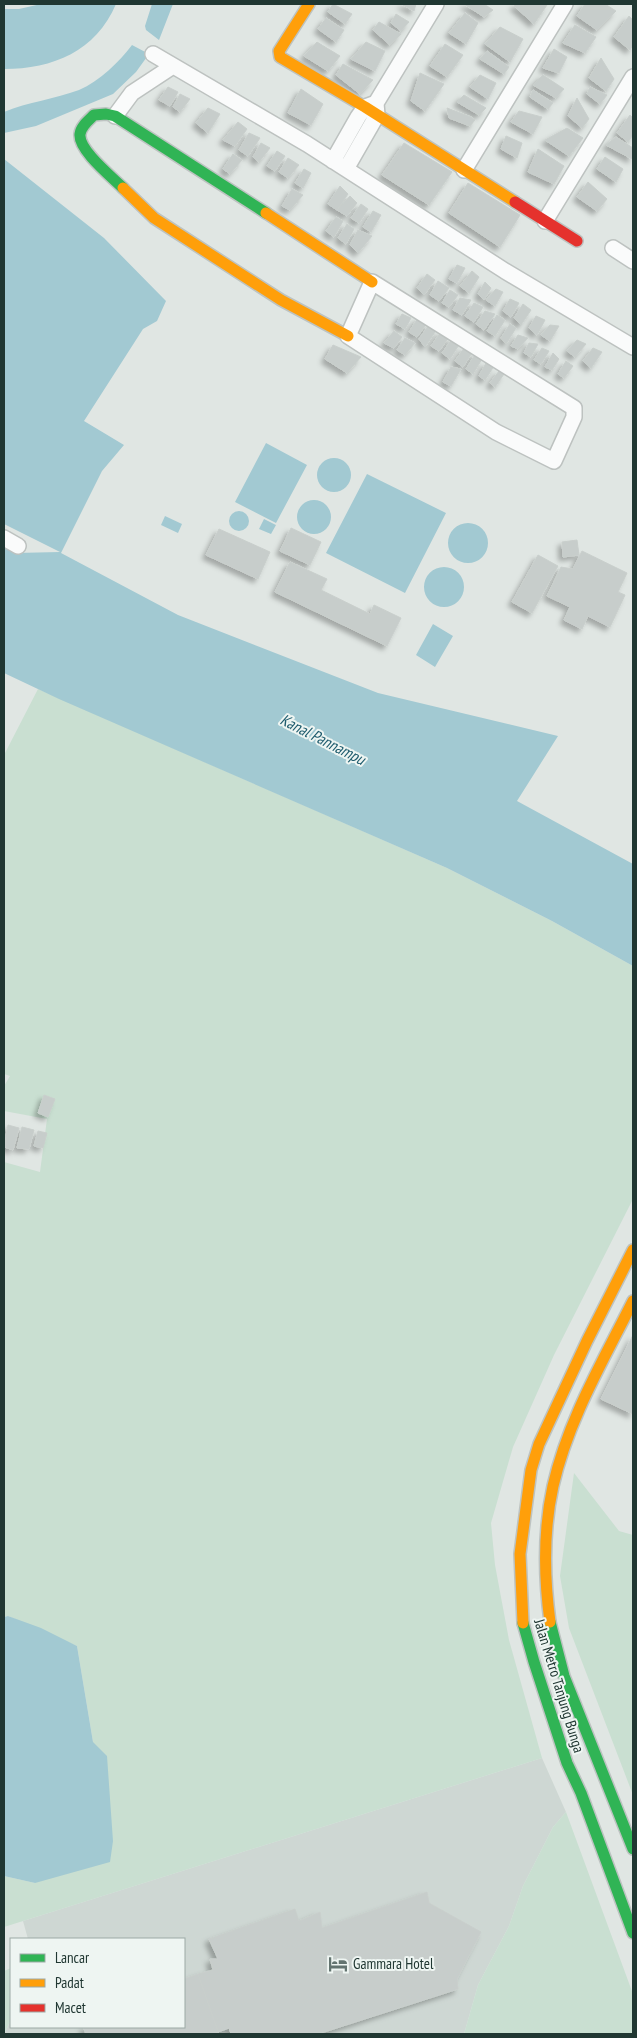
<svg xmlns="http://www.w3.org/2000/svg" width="637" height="2038" viewBox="0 0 637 2038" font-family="'PT Sans Narrow',sans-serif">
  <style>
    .built { fill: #ced7d3 }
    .green { fill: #c9dfd1 }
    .water { fill: #a2c9d2 }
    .building { fill: #c7cdcb; stroke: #c9cfcc; filter: url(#shadow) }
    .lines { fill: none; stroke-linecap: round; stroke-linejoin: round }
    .street-casing { stroke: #bdc2c0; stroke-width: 18 }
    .fast-casing { stroke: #bdc3c1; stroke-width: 14 }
    .slow-casing { stroke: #bdc3c1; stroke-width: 14 }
    .jam-casing { stroke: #bdc3c1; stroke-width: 14 }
    .street { stroke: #fafbfb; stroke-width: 15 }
    .fast { stroke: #30b455; stroke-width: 11 }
    .slow { stroke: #ff9f0a; stroke-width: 11 }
    .jam { stroke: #e5322d; stroke-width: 11 }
    .labels { text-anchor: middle; stroke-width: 4; stroke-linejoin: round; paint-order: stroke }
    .street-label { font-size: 15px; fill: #203732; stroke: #eef5f2 }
    .poi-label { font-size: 15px; fill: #203732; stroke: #eef5f2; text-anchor: start }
    .water-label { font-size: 16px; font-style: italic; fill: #1f5c6e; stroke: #eef5f2 }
  </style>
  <defs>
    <filter id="shadow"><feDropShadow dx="-4" dy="4" stdDeviation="2.5" flood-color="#0004"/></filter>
  </defs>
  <rect width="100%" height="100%" fill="#e0e6e3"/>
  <!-- built -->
  <path class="built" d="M542 1758 566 1812 553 1827 523 1886 509 1926 478 1985 464 2034H4L11 2020V2027H184V1939H28L23 1921Z"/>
  <!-- green -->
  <path class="green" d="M38 689 447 868 552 921 633 966V1199L554 1355 513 1447 491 1523 495 1565 509 1640 542 1758 4 1927V1876L35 1883 93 1742 77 1646 8 1616 4 1617V1162L40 1172 47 1119 4 1111V1086L10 1076 4 1074V755Z
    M574 1473 619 1531 633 1535V1795L569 1628 560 1576Z
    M566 1812 633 1994V2034H464L478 1985 509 1926 523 1886 553 1827Z
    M11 1968V2020L4 2034V1971Z"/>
  <!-- water -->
  <path class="water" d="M41 4H116C96 51 53 69 4 69V9H19Z
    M152 4H173L159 40 146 30 145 26Z
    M132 45 149 54 136 72 113 94 36 126 4 133V112C28 102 55 99 79 90 100 81 119 62 132 45Z
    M4 159 104 238 166 301 157 321 143 329 84 421 124 445 102 471 61 553 178 615 378 693 558 736 517 801 633 864V966L552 921 447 868 59 699 4 673V547L15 553 60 552 4 524Z
    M266 443 307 465 276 523 235 502Z
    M317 475a17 17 0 1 1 34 0a17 17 0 1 1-34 0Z
    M367 474 446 513 405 593 326 553Z
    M297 517a17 17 0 1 1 34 0a17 17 0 1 1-34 0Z
    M229 521a10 10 0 1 1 20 0a10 10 0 1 1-20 0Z
    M165 516 182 524 178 533 161 525Z
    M264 519 276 525 271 534 259 529Z
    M448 543a20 20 0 1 1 40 0a20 20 0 1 1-40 0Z
    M424 587a20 20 0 1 1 40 0a20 20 0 1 1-40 0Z
    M433 624 453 636 435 667 416 655Z
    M8 1616 41 1628 77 1646 93 1742 107 1756 113 1841 110 1862 35 1883 4 1876V1617Z"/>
  <!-- building -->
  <path class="building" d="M333 4 352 14 345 24 328 12Z
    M401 4H416L414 11Z
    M464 4H484L493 10 484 17Z
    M515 4H545L547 5 534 24 514 6Z
    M585 4H605L616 11 597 30 577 16Z
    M465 13 478 23 466 44 449 33Z
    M396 14 409 22 401 31 391 23Z
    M629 16 633 20V45L630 50 614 37Z
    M326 18 344 30 336 42 318 29Z
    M379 22 401 34 390 45 373 30Z
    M575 25 596 37 585 53 563 43Z
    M500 27 523 39 510 62 485 44Z
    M317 42 340 56 328 71 304 56Z
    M366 42 385 51 375 71 351 59Z
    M445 44 463 55 447 77 430 66Z
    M554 49 567 57 559 73 543 68Z
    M487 51 509 67 504 74 480 59Z
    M601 58 614 79 606 91 589 78Z
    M343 64 373 80 360 94 336 75Z
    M420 73 444 84 425 111 411 101Z
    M480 75 496 83 488 99 470 87Z
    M543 75 564 89 556 98 533 85Z
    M168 87 178 92 170 106 159 100Z
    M590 87 607 95 600 104 587 94Z
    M301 89 323 104 311 125 288 113Z
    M533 90 553 103 548 109 530 97Z
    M180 94 190 99 180 112 173 107Z
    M464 95 486 108 479 115 457 102Z
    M577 98 589 119 582 128 568 116Z
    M208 108 220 114 208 133 196 123Z
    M447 108 471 117 475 120 470 126 449 118Z
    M519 111 542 117 533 134 511 122Z
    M630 115 633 118V135L628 142 617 133Z
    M238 122 247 129 235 146 223 140Z
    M567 128 583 138 569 156 545 140Z
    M249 133 260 138 248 156 239 150Z
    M506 136 522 143 517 158 501 149Z
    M616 137 633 148 632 159 606 145Z
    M261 143 270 148 259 162 253 157Z
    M404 143 452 172 429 205 382 175Z
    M538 149 564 166 554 184 528 172Z
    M277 151 285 156 275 171 267 166Z
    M233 154 242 160 230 174 223 169Z
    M605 157 623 169 616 182 597 169Z
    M288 158 299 165 288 178 279 172Z
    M304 169 311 173 303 188 295 183Z
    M588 182 607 199 597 211 577 197Z
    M468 183 520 215 500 247 449 213Z
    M340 186 348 194 337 210 328 204Z
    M292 189 303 195 290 210 282 206Z
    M350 196 357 203 347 216 337 210Z
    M361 204 368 209 359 223 351 218Z
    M373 211 381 215 371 232 363 227Z
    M336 217 343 221 334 237 326 231Z
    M347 224 354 229 346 244 338 238Z
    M358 230 372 236 358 253 350 245Z
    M457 265 465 268 457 283 449 279Z
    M472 271 479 277 469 293 460 286Z
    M427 274 435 280 424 295 417 288Z
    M438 281 449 288 439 301 430 295Z
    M485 282 491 288 484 300 478 294Z
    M496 289 503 292 495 306 486 300Z
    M450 290 458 295 449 307 442 303Z
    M460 298 471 300 462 315 453 310Z
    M510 299 519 303 511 317 503 311Z
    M474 303 483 307 474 322 465 316Z
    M523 304 531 310 521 325 514 318Z
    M485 311 495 314 484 330 476 324Z
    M402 314 411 318 405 329 396 324Z
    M497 315 505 320 495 336 487 331Z
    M536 316 545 320 537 335 529 328Z
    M418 318 428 322 417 337 409 332Z
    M510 324 516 328 506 344 501 338Z
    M550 325 559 326 550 341 541 335Z
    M428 326 437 329 425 347 419 339Z
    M394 331 402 337 394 348 384 343Z
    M441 332 450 336 439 351 431 346Z
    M518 335 528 338 518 349 511 346Z
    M405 338 415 343 405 355 397 350Z
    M452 339 460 343 450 359 442 353Z
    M577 340 586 344 575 357 567 351Z
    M529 343 538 344 531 357 524 353Z
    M333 345 361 357 347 373 325 359Z
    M464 348 473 351 463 367 455 361Z
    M542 348 549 351 541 364 534 360Z
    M593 348 602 352 591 368 583 361Z
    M476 353 482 359 473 374 466 369Z
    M553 353 559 359 552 370 545 367Z
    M566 361 573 366 564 378 558 374Z
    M486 363 494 366 485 380 479 376Z
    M451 367 461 369 451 386 443 382Z
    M499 371 504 374 495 387 490 383Z
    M291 528 321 542 310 565 280 551Z
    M219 529 270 552 258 579 206 555Z
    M577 540 579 555 563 557 562 542Z
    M582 551 627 573 618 592 625 595 610 627 588 616 582 629 564 620 570 607 547 596 561 567 573 569Z
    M538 555 558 566 532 613 512 602Z
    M290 562 327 579 321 590 370 614 374 605 401 618 387 646 275 592Z
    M44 1095 55 1099 48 1117 38 1113Z
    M8 1125 19 1128 13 1150 4 1147Z
    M22 1127 34 1130 29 1149 17 1148Z
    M38 1131 47 1133 43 1148 34 1146Z
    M633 1335V1414L601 1399Z
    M427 1892 429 1903 481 1932 457 1979 458 1989 318 2034H231L229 2028 218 2032 198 1974 213 1970 210 1959H218L209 1939 295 1909 299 1921 320 1912 322 1928Z
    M198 1974 219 2034H86L83 2027H184V1979Z"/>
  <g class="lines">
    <!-- street casing -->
    <g class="street-casing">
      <path id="street" d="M153 54 307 144 505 271 633 347
        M376 103 436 4
        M115 116 132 93 173 66
        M333 161 358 117 365 107 376 103 377 115 346 169
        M464 170 565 4
        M545 221 633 77
        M613 248 633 261
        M372 282 574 408V417L554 461 496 432 348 336Z
        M4 538 18 546"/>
    </g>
    <!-- fast casing -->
    <g class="fast-casing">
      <path id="fast" d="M123 188C112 177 78 150 80 134 81 126 89 120 94 115L106 114 115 116 266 213
        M550 1622 564 1676 633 1849
        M523 1623 534 1662 567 1763 581 1793 633 1933"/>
    </g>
    <!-- slow casing -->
    <g class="slow-casing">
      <path id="slow" d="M309 4 279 51 280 57 365 107 515 202
        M123 188 154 218 281 300 348 336
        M266 213 372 282
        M550 1622C544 1577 543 1531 553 1486 568 1420 603 1361 633 1301
        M523 1623 520 1554 531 1470 539 1444 587 1341 633 1250"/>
    </g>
    <!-- jam casing -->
    <g class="jam-casing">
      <path id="jam" d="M515 202 577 241"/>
    </g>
    <!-- street -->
    <use href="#street" class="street"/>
    <!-- fast -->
    <use href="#fast" class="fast"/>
    <!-- slow -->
    <use href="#slow" class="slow"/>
    <!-- jam -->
    <use href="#jam" class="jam"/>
  </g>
  <!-- icons -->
  <defs>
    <g id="hotel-bare" transform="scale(1.5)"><path d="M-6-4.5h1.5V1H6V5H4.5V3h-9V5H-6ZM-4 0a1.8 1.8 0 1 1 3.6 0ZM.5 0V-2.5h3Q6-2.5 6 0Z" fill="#637470" stroke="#eef5f2" stroke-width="2.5" paint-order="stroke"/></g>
  </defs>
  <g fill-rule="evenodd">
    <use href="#hotel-bare" x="338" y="1964"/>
  </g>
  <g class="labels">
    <!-- street labels -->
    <g class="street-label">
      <text transform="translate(559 1686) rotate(73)" y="5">Jalan Metro Tanjung Bunga</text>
    </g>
    <!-- poi labels -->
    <g class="poi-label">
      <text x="353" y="1969">Gammara Hotel</text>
    </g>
    <!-- water labels -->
    <g class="water-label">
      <text transform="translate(323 739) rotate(27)" y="6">Kanal Pannampu</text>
    </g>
  </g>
  <!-- border -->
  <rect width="637" height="2038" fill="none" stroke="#203732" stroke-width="10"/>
  <!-- legend -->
  <rect x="10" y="1938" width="175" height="90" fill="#eef5f2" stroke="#9ca9a5"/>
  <rect x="20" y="1954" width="25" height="8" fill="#30b455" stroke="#9ca9a5"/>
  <text x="55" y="1963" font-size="15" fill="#203732">Lancar</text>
  <rect x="20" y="1979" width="25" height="8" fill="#ff9f0a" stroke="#9ca9a5"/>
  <text x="55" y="1988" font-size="15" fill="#203732">Padat</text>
  <rect x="20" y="2004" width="25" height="8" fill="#e5322d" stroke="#9ca9a5"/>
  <text x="55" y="2013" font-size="15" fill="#203732">Macet</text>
</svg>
